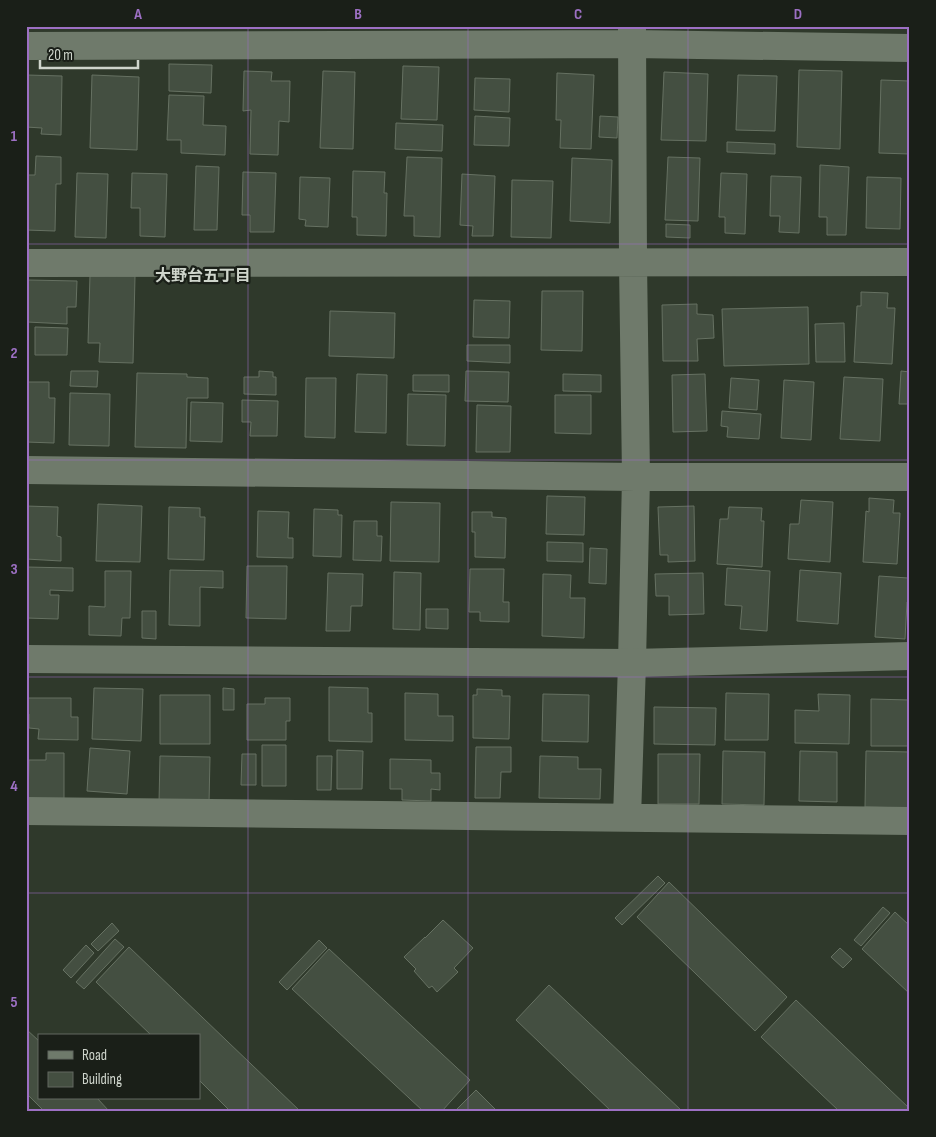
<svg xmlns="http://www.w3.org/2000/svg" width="936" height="1137" viewBox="0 0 936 1137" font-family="'Sofia Sans Condensed','Noto Sans JP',sans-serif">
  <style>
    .building { fill: #444f41; stroke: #667162 }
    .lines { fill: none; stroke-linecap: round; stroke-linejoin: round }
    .minor { stroke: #6f7a6b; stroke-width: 28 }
    .tertiary { stroke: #6f7a6b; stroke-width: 28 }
    .grid { fill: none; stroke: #9d70c4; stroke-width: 1; stroke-opacity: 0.55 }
    .labels { text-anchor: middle; stroke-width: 4.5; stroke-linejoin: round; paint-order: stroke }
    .neighbourhood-label { font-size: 16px; font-weight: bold; fill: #cfd5cc; stroke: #1a1f18 }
    .neatline { fill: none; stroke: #9d70c4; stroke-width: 2 }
    .grid-label { font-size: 16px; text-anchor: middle; font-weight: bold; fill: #9d70c4 }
  </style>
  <rect width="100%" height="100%" fill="#2f392b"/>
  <!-- building -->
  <path class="building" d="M169 64 212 65 211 93 169 91Z
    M403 66 439 67 437 120 401 119Z
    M799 70 842 71 840 149 797 147Z
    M244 71 272 72 271 81H290L289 122 279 121 278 155 250 154 251 110 243 111Z
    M323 71 355 72 353 149 320 148Z
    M664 72 708 74 706 141 661 140Z
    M557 73 594 75 591 149 560 148 561 120H556Z
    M27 75 62 76 61 135 41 134 42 128 26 127Z
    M92 75 139 77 137 150 90 148Z
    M738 75 777 76 775 131 736 130Z
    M475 78 510 79 509 112 474 110Z
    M881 80 910 81V154L879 153Z
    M169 95 204 96 203 125 226 126 225 155 181 153V140H167Z
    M475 116 510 118 509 146 474 145Z
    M600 116 618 117 617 138 599 137Z
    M396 123 443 125 442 151 395 149Z
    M727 142 775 144V154L727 152Z
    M36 156 61 157V184H56L55 231 26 230V175H35Z
    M407 157 442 158 440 237 414 236V216H404Z
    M668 157 700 158 698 221 665 220Z
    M572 158 612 160 610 223 570 221Z
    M820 165 849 167 846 235H827V217H819Z
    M196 166 219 167 217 230H194Z
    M353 171 385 172 384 193H387L386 236 357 235V217H352Z
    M243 172 276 173 274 232H250V215H242Z
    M77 173 108 174 106 238 75 237Z
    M132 173 167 174 165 237 140 236V208H131Z
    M721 173 747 174 745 234 725 233V217H719Z
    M462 174 495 176 493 236H472L473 226 460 225Z
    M771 176 801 177 799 233 779 232 780 216H770Z
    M300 177 330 178 328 227 305 226 306 220 299 219Z
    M867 177 901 178 900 229 866 228Z
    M512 180 553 181 551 238 511 237Z
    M666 224 690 225V238L666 237Z
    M90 275 135 276 133 363 99 362 100 343H88Z
    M28 280 77 281 76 307H67V324L27 322Z
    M542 291H583L582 351 541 350Z
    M861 292 888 293 887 308H895L892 364 854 362 857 306H861Z
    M474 300 510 301 509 338 473 337Z
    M697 304V314L713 315 714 338 697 339 698 361H663L662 305Z
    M808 307 809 364 724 366 722 309Z
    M330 311 395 313 394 358 329 356Z
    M844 323 845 362H816L815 324Z
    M35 327 68 328 67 355H35Z
    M467 345H510V363L467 361Z
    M71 371H98L97 387 70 386Z
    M259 371 273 372V377H276V395L244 394V377H259Z
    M466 371 509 372 508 402 465 401Z
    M901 371 910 372V404H899Z
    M137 373 187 374V377L208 378V398H187L186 448 135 447Z
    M357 374 387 375 386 433 355 432Z
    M563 374 601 375V392L563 391Z
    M705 374 707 431 673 432 672 375Z
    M413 375H449V392L413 391Z
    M844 377 883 379 880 441 840 439Z
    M306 378H336L335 438 305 437Z
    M731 378 759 380 757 410 729 408Z
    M784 380 814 382 811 440 781 438Z
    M26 382H49V398H55L54 443 26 442Z
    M70 393 110 394 109 446 69 445Z
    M408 394 446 395 445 446 407 445Z
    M555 395H591V434L555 433Z
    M242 400 278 401 277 436H250L251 422H242Z
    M191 402 223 403 222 442 190 441Z
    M477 405 511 406 510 452H476Z
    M722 411 761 414 759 439 727 437 728 427 721 426Z
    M547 496 585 497 584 535 546 534Z
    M869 498 894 500 893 513H900L897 564 863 562 866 511 869 512Z
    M801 500 833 502 830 562 788 559 790 524H799Z
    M391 502 440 503 439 562 390 561Z
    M98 504 142 506 140 562 96 561Z
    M26 506 58 507 57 536 61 537V561L26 559Z
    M694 506 695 561 668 562V555H660L658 507Z
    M169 507 200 508V517H205L204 560 168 559Z
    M729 507 762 508 761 521H764L762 567 717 564 720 519H728Z
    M314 509 338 510V515H342L341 557 313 556Z
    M258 511 289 512 288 538H293V558L257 557Z
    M472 512H492V517L506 518 505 558 475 557V532H472Z
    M354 521H377V536H382L381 561 353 560Z
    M547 542 583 543V562L547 561Z
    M590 548 607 549 606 584 589 583Z
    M247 566H287L286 619 246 618Z
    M26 567 73 568V591L50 590V595H59L58 619 26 618V594H28V589H26Z
    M727 568 770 571 767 631 740 629 742 606 725 605Z
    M470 569H504L503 602H509V622L480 621V612H469Z
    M170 570 223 571V588L200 587V626L169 625Z
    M800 570 841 573 838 624 797 621Z
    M105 571H131L130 618H122L121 636 89 635V606L105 607Z
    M394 572 421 573 420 630 393 629Z
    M328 573 363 574 362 606H351L350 631H326Z
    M703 573 704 614 669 615V596H656L655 574Z
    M543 574 571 575 570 598H585L584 638 542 636Z
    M879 576 908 578V581H910V602H907L905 639 875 637Z
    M426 609H448V629L426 628Z
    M142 611H156V639L142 638Z
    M329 687 368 688V713H372V742L329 741Z
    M94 688 143 689 141 741 92 739Z
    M223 688 234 689V710H223Z
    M477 689 502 690V696H510L509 739 473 738V695H477Z
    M405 693 438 694V716H453V741L405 740Z
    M726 693 769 694 768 740H725Z
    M543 694 589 695 588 742 542 741Z
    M818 694 850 695 849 744 795 743V710L819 711Z
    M160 695H210V744H160Z
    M26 698H71V717H78V740L38 739 39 729 29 728V714H26Z
    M265 698H290V721H286V740H247V704H265Z
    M871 699 910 700V746H871Z
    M654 707 716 708 715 745 654 744Z
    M262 745H286V786H262Z
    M476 747H511V772H501L500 798H475Z
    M90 748 130 751 127 794 87 791Z
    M337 750 363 751 362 789H337Z
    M723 751 765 752 764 805 722 804Z
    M800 751 837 752V802L799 801Z
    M866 751 910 752V808L865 807Z
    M46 753H64V801H28L29 760H46Z
    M242 754H256V785H241Z
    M658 754H700L699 804H658Z
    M160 756 210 757 209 804 159 803Z
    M317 756H332L331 790H317Z
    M540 756 578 757V769H601L600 799 539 798Z
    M390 759 431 760V773H440V790L431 789V801L402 800V789H390Z
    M658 876 665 883 622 925 615 918Z
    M669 882 787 997 755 1031 637 917Z
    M883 907 890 913 861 946 854 940Z
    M895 912 910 926V994L862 949Z
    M443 920 473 948 454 968 458 972 437 992 432 986 429 988 414 971 416 969 404 957 425 937V938Z
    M112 923 119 931 98 951 91 944Z
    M115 939 124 947 84 989 76 982Z
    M319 940 327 948 287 990 279 982Z
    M86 945 94 953 71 978 63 970Z
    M129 947 300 1111H230L199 1080V1036H152L96 982Z
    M840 948 852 959 843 968 831 957Z
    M329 949 470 1080 442 1111H423L292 989Z
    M549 985 682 1111H611L516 1020Z
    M796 1000 910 1109V1111H839L761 1037Z
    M26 1029 39 1041V1098H97L109 1111H44L26 1093Z
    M476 1090 497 1111H455Z"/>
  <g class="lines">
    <!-- minor -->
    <path class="minor" d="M26 46 633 44 910 48
      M26 263 910 262
      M26 470 636 477H910
      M26 811 910 821
      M627 818 632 663 636 477 633 262 632 27"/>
    <!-- tertiary -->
    <path class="tertiary" d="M26 659 632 663 910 656"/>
  </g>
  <!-- grid -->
  <path class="grid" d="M248 26V1111M468 26V1111M688 26V1111M26 244H910M26 460H910M26 677H910M26 893H910"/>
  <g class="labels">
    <!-- neighbourhood labels -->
    <g class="neighbourhood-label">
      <text x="203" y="281">大野台五丁目</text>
    </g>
  </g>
  <!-- border -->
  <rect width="936" height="1137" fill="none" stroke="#1a1f18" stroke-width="55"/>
  <!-- legend -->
  <rect x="38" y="1034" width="162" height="65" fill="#1a1f18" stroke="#626860"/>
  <rect x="48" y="1051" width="25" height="8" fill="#6f7a6b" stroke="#626860"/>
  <text x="82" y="1060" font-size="15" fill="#cfd5cc">Road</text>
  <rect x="48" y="1072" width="25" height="15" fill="#444f41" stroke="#626860"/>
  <text x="82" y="1084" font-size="15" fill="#cfd5cc">Building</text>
  <!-- scale -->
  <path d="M40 60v8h98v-8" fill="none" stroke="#cfd5cc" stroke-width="2.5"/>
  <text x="48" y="60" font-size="15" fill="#cfd5cc" stroke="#1a1f18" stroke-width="4" paint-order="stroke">20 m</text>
  <rect x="28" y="28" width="880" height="1082" class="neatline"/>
  <g class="grid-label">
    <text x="138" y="19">A</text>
    <text x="358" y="19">B</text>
    <text x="578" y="19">C</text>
    <text x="798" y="19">D</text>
    <text x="14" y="141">1</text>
    <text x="14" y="358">2</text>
    <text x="14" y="574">3</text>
    <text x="14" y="791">4</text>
    <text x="14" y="1007">5</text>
  </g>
</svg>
